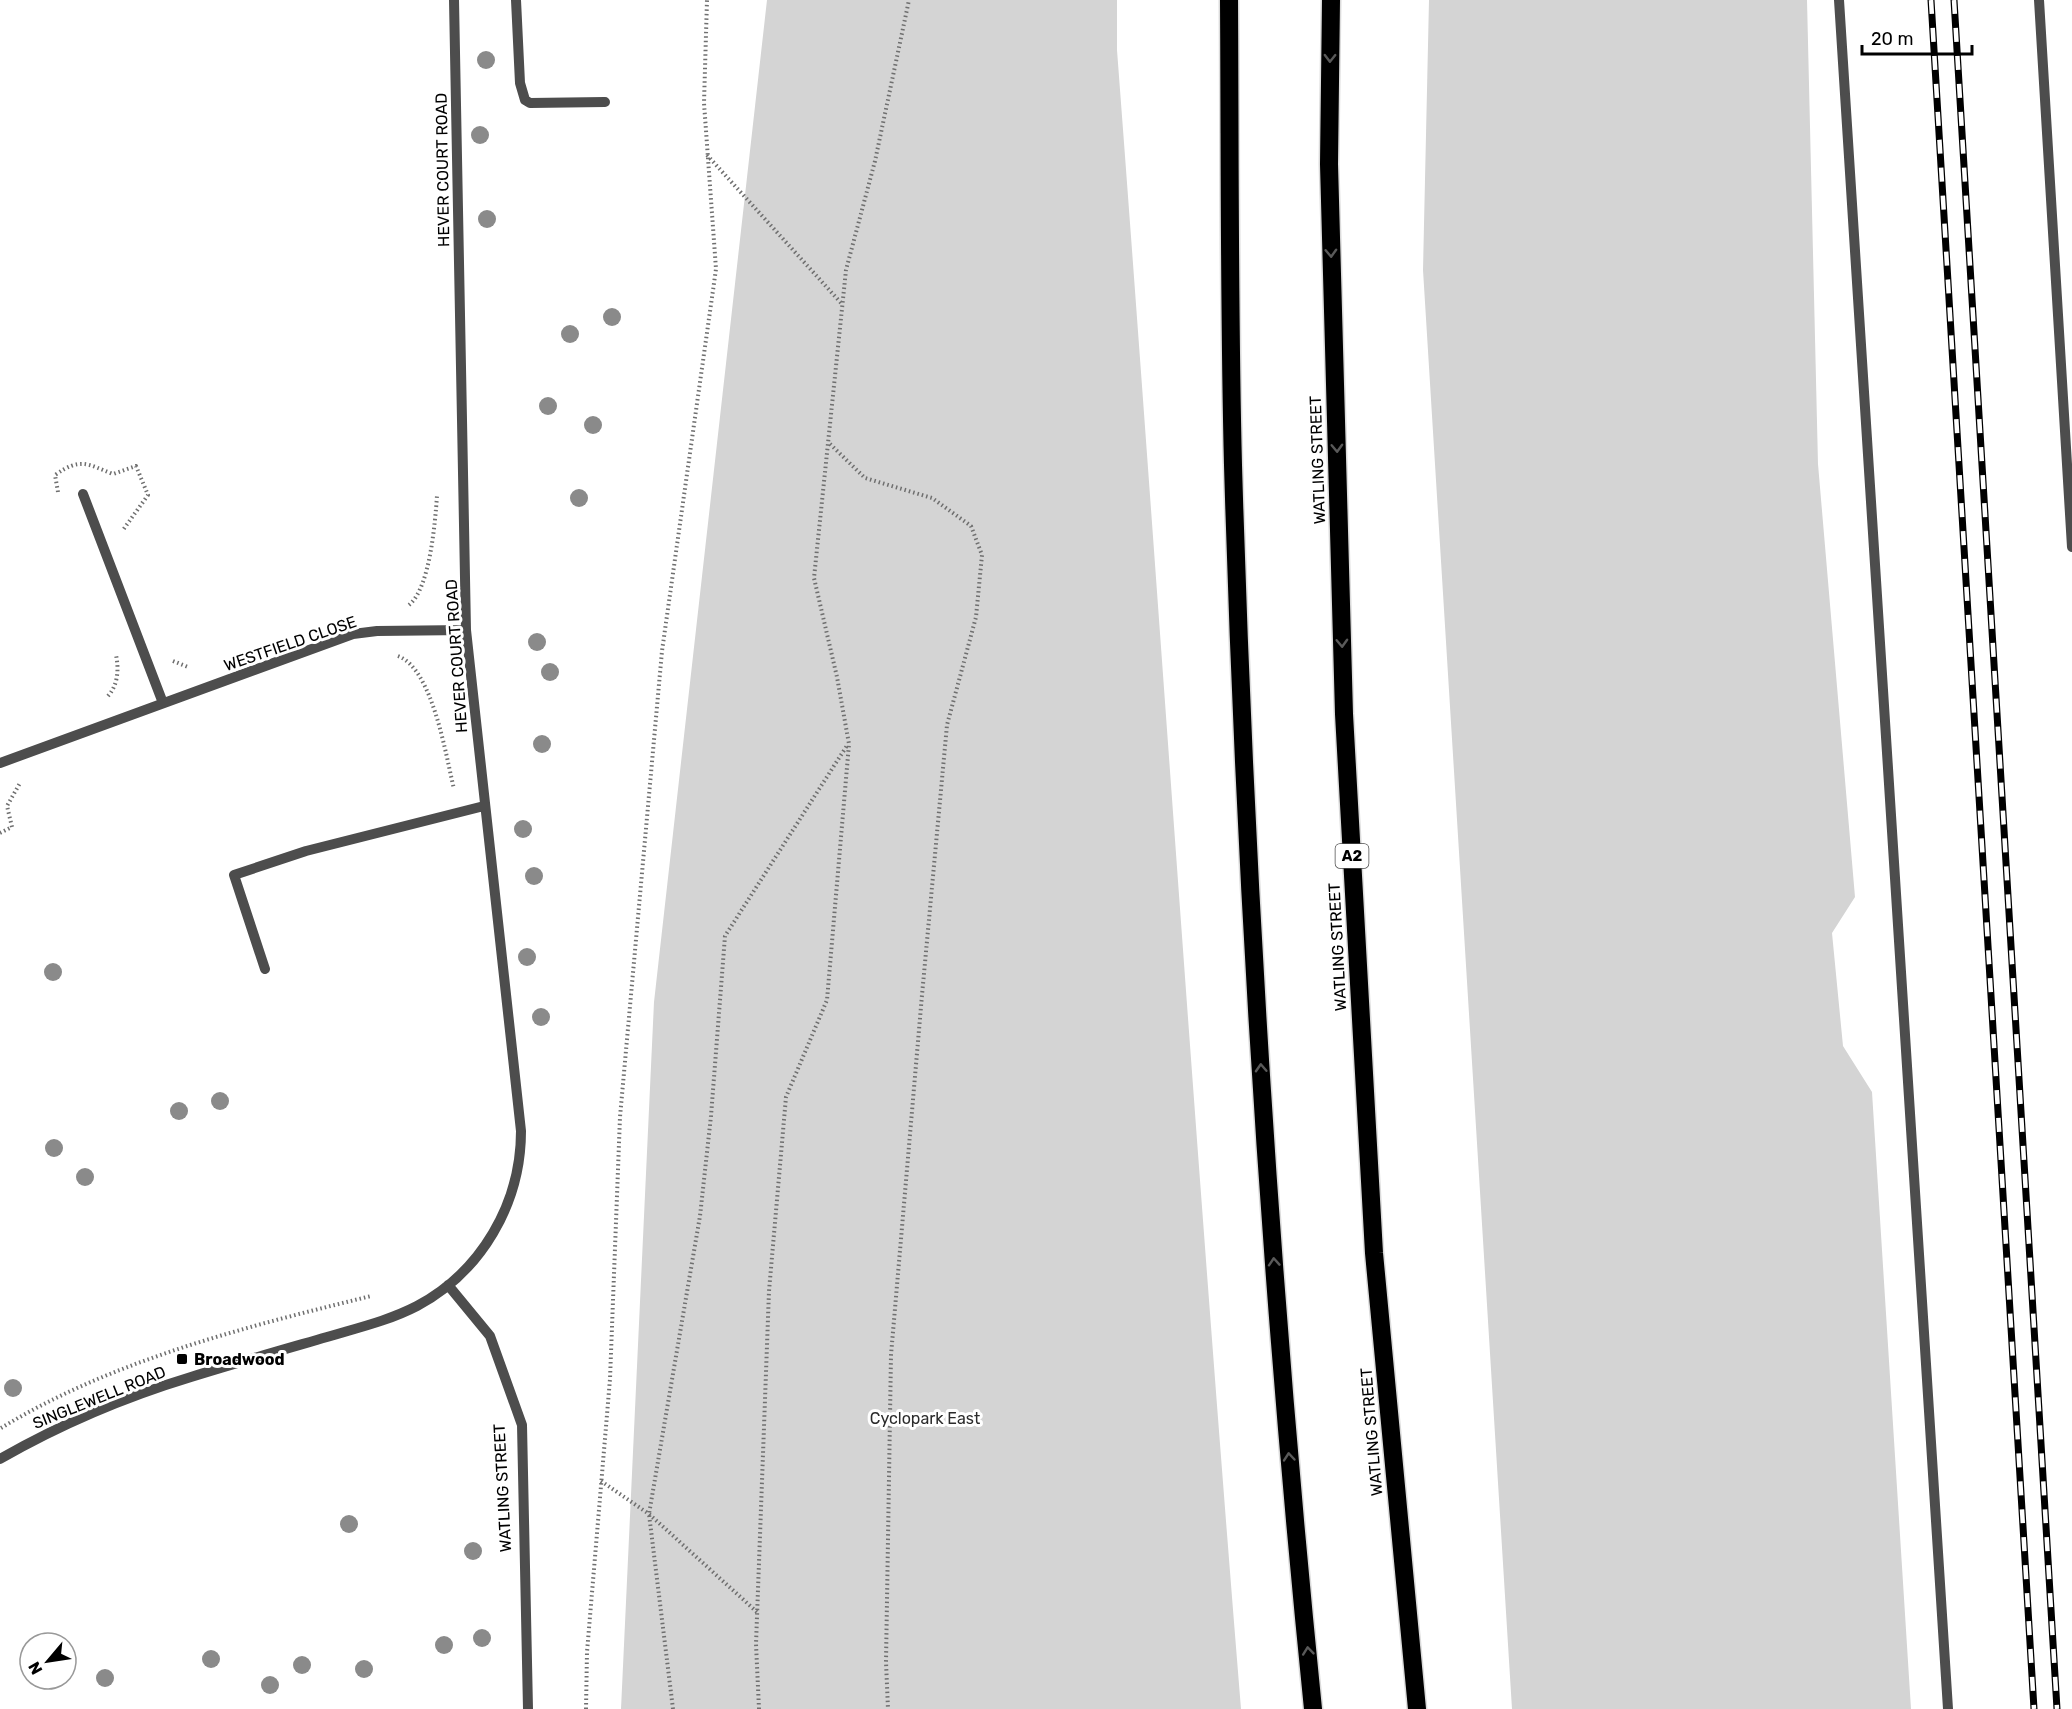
<svg xmlns="http://www.w3.org/2000/svg" width="2072" height="1709" viewBox="0 0 2072 1709" font-family="Rubik,sans-serif">
  <style>
    .green { fill: #d4d4d4 }
    .lines { fill: none; stroke-linecap: round; stroke-linejoin: round }
    .highway-casing { stroke: #dbdbdb; stroke-width: 21 }
    .path { stroke: #6f6f6f; stroke-width: 4; stroke-dasharray: 1.5 3; stroke-linecap: butt }
    .minor { stroke: #4d4d4d; stroke-width: 10 }
    .highway { stroke: #000; stroke-width: 18 }
    .rail-casing { stroke: #000; stroke-width: 7 }
    .rail { stroke: #fff; stroke-width: 4.5; stroke-dasharray: 14; stroke-linecap: butt }
    .tree { fill: #8a8a8a }
    .oneway { stroke: #595959 }
    .poi-dot { fill: #000; stroke: #fff; stroke-width: 2 }
    .labels { text-anchor: middle; stroke-width: 6; stroke-linejoin: round; paint-order: stroke }
    .shield { fill: #fff; stroke: #4c4c4c; stroke-width: 1.5 }
    .shield-label { font-size: 15px; font-weight: bold; fill: #000 }
    .street-label { font-size: 16px; fill: #000; stroke: #fff }
    .poi-label { font-size: 16px; font-weight: bold; fill: #000; stroke: #fff; text-anchor: start }
    .park-label { font-size: 16px; fill: #2b2b2b; stroke: #fff }
  </style>
  <rect width="100%" height="100%" fill="#fff"/>
  <!-- green -->
  <path class="green" d="M767 0H1117V50C1159 603 1196 1156 1241 1709H621L654 1002Z
    M1429 0H1807L1818 464 1855 897 1832 933 1843 1046 1872 1092 1911 1709H1512L1423 270Z"/>
  <g class="lines">
    <!-- highway casing -->
    <g class="highway-casing">
      <path id="highway" d="M1229 0C1230 155 1229 310 1233 465 1245 880 1271 1295 1313 1709
        M1331 0 1329 164 1344 714 1374 1253 1417 1709"/>
    </g>
    <!-- path -->
    <path class="path" d="M707 155 842 304
      M830 444 865 478 932 498 971 526 982 555 976 617 947 725 922 995 891 1355 886 1662 888 1709
      M58 492 55 475C81 457 87 464 113 474L136 466 148 495 123 530
      M409 605C430 588 435 523 437 496
      M398 656C433 669 446 757 454 789
      M173 661 188 667
      M108 696C118 685 119 669 116 655
      M0 833 12 827 7 806 20 783
      M1 1428C113 1360 245 1327 371 1296
      M601 1481 649 1514 757 1612
      M586 1709 587 1652 610 1379 620 1117 662 651 716 269 704 103 707 0
      M673 1709 649 1514 700 1216 711 1116 725 936 848 744
      M759 1709 756 1644 769 1291 786 1097 827 1000 849 744 837 677 814 578 846 270 875 161 909 0"/>
    <!-- minor -->
    <path class="minor" d="M516 0 520 83 525 100 530 103 605 102
      M1839 0 1948 1709
      M2039 0 2072 547
      M83 494 163 703
      M0 763 353 634 377 631 466 630
      M265 969 234 875 306 851 484 806
      M448 1285 490 1336 522 1425 528 1709
      M0 1459C61 1424 125 1397 191 1377 236 1363 282 1350 327 1337 357 1328 388 1321 417 1306 481 1272 521 1204 521 1131L466 630 454 0"/>
    <!-- highway -->
    <use href="#highway" class="highway"/>
    <!-- rail casing -->
    <g class="rail-casing">
      <path id="rail" d="M1931 0 2034 1709
        M1954 0 2057 1709"/>
    </g>
    <!-- rail -->
    <use href="#rail" class="rail"/>
  </g>
  <!-- trees -->
  <g class="tree">
    <circle cx="486" cy="60" r="9"/>
    <circle cx="480" cy="135" r="9"/>
    <circle cx="487" cy="219" r="9"/>
    <circle cx="612" cy="317" r="9"/>
    <circle cx="570" cy="334" r="9"/>
    <circle cx="548" cy="406" r="9"/>
    <circle cx="593" cy="425" r="9"/>
    <circle cx="579" cy="498" r="9"/>
    <circle cx="537" cy="642" r="9"/>
    <circle cx="550" cy="672" r="9"/>
    <circle cx="542" cy="744" r="9"/>
    <circle cx="523" cy="829" r="9"/>
    <circle cx="534" cy="876" r="9"/>
    <circle cx="527" cy="957" r="9"/>
    <circle cx="53" cy="972" r="9"/>
    <circle cx="541" cy="1017" r="9"/>
    <circle cx="220" cy="1101" r="9"/>
    <circle cx="179" cy="1111" r="9"/>
    <circle cx="54" cy="1148" r="9"/>
    <circle cx="85" cy="1177" r="9"/>
    <circle cx="13" cy="1388" r="9"/>
    <circle cx="349" cy="1524" r="9"/>
    <circle cx="473" cy="1551" r="9"/>
    <circle cx="482" cy="1638" r="9"/>
    <circle cx="444" cy="1645" r="9"/>
    <circle cx="211" cy="1659" r="9"/>
    <circle cx="302" cy="1665" r="9"/>
    <circle cx="364" cy="1669" r="9"/>
    <circle cx="105" cy="1678" r="9"/>
    <circle cx="270" cy="1685" r="9"/>
  </g>
  <!-- one-way arrows -->
  <defs><path id="oneway-chevron" d="M-2-3.5L2.5 0L-2 3.5" fill="none" stroke-width="1.6" stroke-linecap="round" stroke-linejoin="round" transform="scale(1.5)"/></defs>
  <g class="oneway">
    <use href="#oneway-chevron" transform="translate(1330 58) rotate(91)"/>
    <use href="#oneway-chevron" transform="translate(1331 253) rotate(88)"/>
    <use href="#oneway-chevron" transform="translate(1337 448) rotate(88)"/>
    <use href="#oneway-chevron" transform="translate(1342 643) rotate(88)"/>
    <use href="#oneway-chevron" transform="translate(1261 1068) rotate(-93)"/>
    <use href="#oneway-chevron" transform="translate(1274 1262) rotate(-94)"/>
    <use href="#oneway-chevron" transform="translate(1289 1457) rotate(-95)"/>
    <use href="#oneway-chevron" transform="translate(1308 1651) rotate(-96)"/>
  </g>
  <!-- markers -->
  <rect class="poi-dot" x="176" y="1353" width="12" height="12" rx="3"/>
  <g class="labels">
    <!-- shield labels -->
    <rect class="shield" x="1335.5" y="844" width="33" height="24" rx="4.5"/>
    <g class="shield-label">
      <text x="1352" y="861">A2</text>
    </g>
    <!-- street labels -->
    <g class="street-label">
      <text transform="translate(442 170) rotate(-91)" y="6">HEVER COURT ROAD</text>
      <text transform="translate(1317 460) rotate(-92)" y="6">WATLING STREET</text>
      <text transform="translate(290 643) rotate(-19)" y="6">WESTFIELD CLOSE</text>
      <text transform="translate(456 656) rotate(-94)" y="6">HEVER COURT ROAD</text>
      <text transform="translate(1337 947) rotate(-93)" y="6">WATLING STREET</text>
      <text transform="translate(99 1397) rotate(-22)" y="6">SINGLEWELL ROAD</text>
      <text transform="translate(1371 1432) rotate(-95)" y="6">WATLING STREET</text>
      <text transform="translate(502 1488) rotate(-93)" y="6">WATLING STREET</text>
    </g>
    <!-- poi labels -->
    <g class="poi-label">
      <text x="194" y="1365">Broadwood</text>
    </g>
    <!-- park labels -->
    <g class="park-label">
      <text x="925" y="1424">Cyclopark East</text>
    </g>
  </g>
  <!-- north arrow -->
  <g transform="translate(48 1661) rotate(241)"><circle r="28" fill="#ffffff" stroke="#999999" stroke-width="1.5"/>
  <path d="M0-4.5L10 22L0 15L-10 22Z" fill="#000000"/>
  <text y="-9" font-size="16" font-weight="bold" text-anchor="middle" fill="#000000">N</text>
  </g>
  <!-- scale -->
  <path d="M1862 45v9h110v-9" fill="none" stroke="#000000" stroke-width="3"/>
  <text x="1871" y="45" font-size="18" fill="#000000" stroke="#ffffff" stroke-width="4.5" paint-order="stroke">20 m</text>
</svg>
